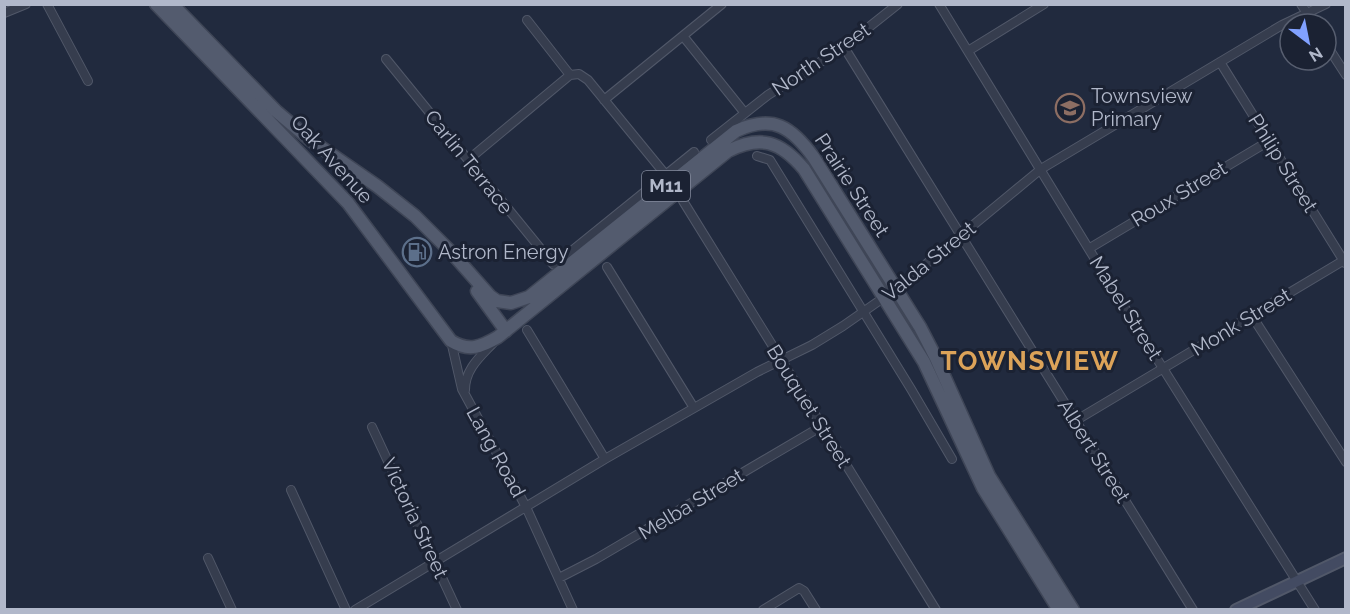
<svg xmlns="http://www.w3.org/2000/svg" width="1350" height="614" viewBox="0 0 1350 614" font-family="Raleway,sans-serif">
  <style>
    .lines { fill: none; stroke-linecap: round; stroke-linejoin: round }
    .street-casing { stroke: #515869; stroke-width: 10 }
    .secondary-casing { stroke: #515869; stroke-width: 14 }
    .primary-casing { stroke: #3f4657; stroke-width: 15 }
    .street { stroke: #363d4e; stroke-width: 8 }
    .secondary { stroke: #434b62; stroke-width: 10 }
    .primary { stroke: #535b6e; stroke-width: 12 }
    .labels { text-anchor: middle; stroke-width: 6; stroke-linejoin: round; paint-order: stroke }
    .shield { fill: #1b2233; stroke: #848b9d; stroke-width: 1.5 }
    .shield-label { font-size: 18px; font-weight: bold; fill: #b1b8ca }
    .street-label { font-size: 20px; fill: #b1b8ca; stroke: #1b2233 }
    .poi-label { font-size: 20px; fill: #b1b8ca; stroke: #1b2233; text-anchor: start }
    .district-label { font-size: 26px; font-weight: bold; letter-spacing: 1.5px; fill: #dca359; stroke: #1b2233 }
  </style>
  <rect width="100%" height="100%" fill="#212a3e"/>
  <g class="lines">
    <!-- street casing -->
    <g class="street-casing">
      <path id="street" d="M47 4 88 81
        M939 4 1120 300 1315 610
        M1301 4 1314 24
        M4 13 26 4
        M527 20 570 75 579 74 588 80 665 174
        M683 36 744 112
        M1326 44 1346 75
        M844 47 1193 610
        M968 51 1044 4
        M386 59 553 264 558 262 694 152
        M1220 62 1345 263
        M604 100 722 4
        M711 140 768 95 844 47 898 4
        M757 156 770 160 911 389 952 459
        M468 160 570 75
        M683 201 936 610
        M1090 248 1269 141
        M607 267 694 408
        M1252 316 1346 462
        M527 330 605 459
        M451 341 462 389 526 507 573 610
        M465 390C465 369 480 357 493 343
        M1075 421 1346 259
        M372 427 457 610
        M291 490 346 610
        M208 558 232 610
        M559 578 596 559 822 426
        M355 610 605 459 757 372 812 345 843 326 896 289 1041 169 1282 25 1326 4
        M763 610 799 588 804 591 816 610"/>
    </g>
    <!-- secondary casing -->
    <g class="secondary-casing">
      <path id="secondary" d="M1236 610 1346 558"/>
    </g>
    <!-- primary casing -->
    <g class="primary-casing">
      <path id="primary" d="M156 4 348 203 451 341C469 352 481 347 498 337L728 151C761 135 780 141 804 169L924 362 983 488 1059 610
        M172 4 276 111 309 139 377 186 415 216 451 252 490 296 497 301 511 303 529 297 736 131C773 114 792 127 814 158L920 327 936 358 989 476 1073 610
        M477 291 506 331"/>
    </g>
    <!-- street -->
    <use href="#street" class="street"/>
    <!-- secondary -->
    <use href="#secondary" class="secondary"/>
    <!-- primary -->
    <use href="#primary" class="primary"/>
  </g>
  <!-- icons -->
  <defs>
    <g id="school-ring" transform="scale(1.5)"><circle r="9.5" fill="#1b2233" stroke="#8d6e63" stroke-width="1.5"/><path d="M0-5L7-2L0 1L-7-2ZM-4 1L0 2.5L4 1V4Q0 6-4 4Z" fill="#8d6e63"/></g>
    <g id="fuel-ring" transform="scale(1.5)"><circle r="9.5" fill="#1b2233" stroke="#5c6f8a" stroke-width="1.5"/><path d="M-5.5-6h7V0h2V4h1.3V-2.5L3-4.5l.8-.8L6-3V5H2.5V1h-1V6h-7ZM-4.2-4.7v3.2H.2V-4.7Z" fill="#5c6f8a"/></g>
  </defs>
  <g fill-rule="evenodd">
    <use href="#school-ring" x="1070" y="108"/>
    <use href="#fuel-ring" x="417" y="252"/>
  </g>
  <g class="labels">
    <!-- shield labels -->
    <rect class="shield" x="642" y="171" width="48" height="30" rx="4.5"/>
    <g class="shield-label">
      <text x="666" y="192">M11</text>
    </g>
    <!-- street labels -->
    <g class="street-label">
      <text transform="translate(821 59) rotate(-34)" y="7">North Street</text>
      <text transform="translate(332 159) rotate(48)" y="7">Oak Avenue</text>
      <text transform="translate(469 162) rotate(51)" y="7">Carlin Terrace</text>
      <text transform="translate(1283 163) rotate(58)" y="7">Philip Street</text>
      <text transform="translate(852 185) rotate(57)" y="7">Prairie Street</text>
      <text transform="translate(1179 194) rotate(-31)" y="7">Roux Street</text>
      <text transform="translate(929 261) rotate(-39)" y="7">Valda Street</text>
      <text transform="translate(1126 308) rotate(58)" y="7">Mabel Street</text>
      <text transform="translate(1241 322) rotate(-31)" y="7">Monk Street</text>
      <text transform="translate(809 406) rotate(58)" y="7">Bouquet Street</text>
      <text transform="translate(1094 451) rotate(58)" y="7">Albert Street</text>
      <text transform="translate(496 452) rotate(61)" y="7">Lang Road</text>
      <text transform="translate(691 504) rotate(-31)" y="7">Melba Street</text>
      <text transform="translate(415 518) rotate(65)" y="7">Victoria Street</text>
    </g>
    <!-- poi labels -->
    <g class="poi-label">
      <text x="1091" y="103">Townsview<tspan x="1091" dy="23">Primary</tspan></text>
      <text x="438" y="259">Astron Energy</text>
    </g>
    <!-- district labels -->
    <g class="district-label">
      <text x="1030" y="370">TOWNSVIEW</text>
    </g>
  </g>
  <!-- border -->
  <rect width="1350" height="614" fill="none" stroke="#b1b8ca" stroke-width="12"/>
  <!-- north arrow -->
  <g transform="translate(1308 42) rotate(148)"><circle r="28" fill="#1b2233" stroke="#575e6f" stroke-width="1.5"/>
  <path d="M0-4.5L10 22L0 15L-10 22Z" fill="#81a1ff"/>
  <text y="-9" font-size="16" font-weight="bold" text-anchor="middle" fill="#b1b8ca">N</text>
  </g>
</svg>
